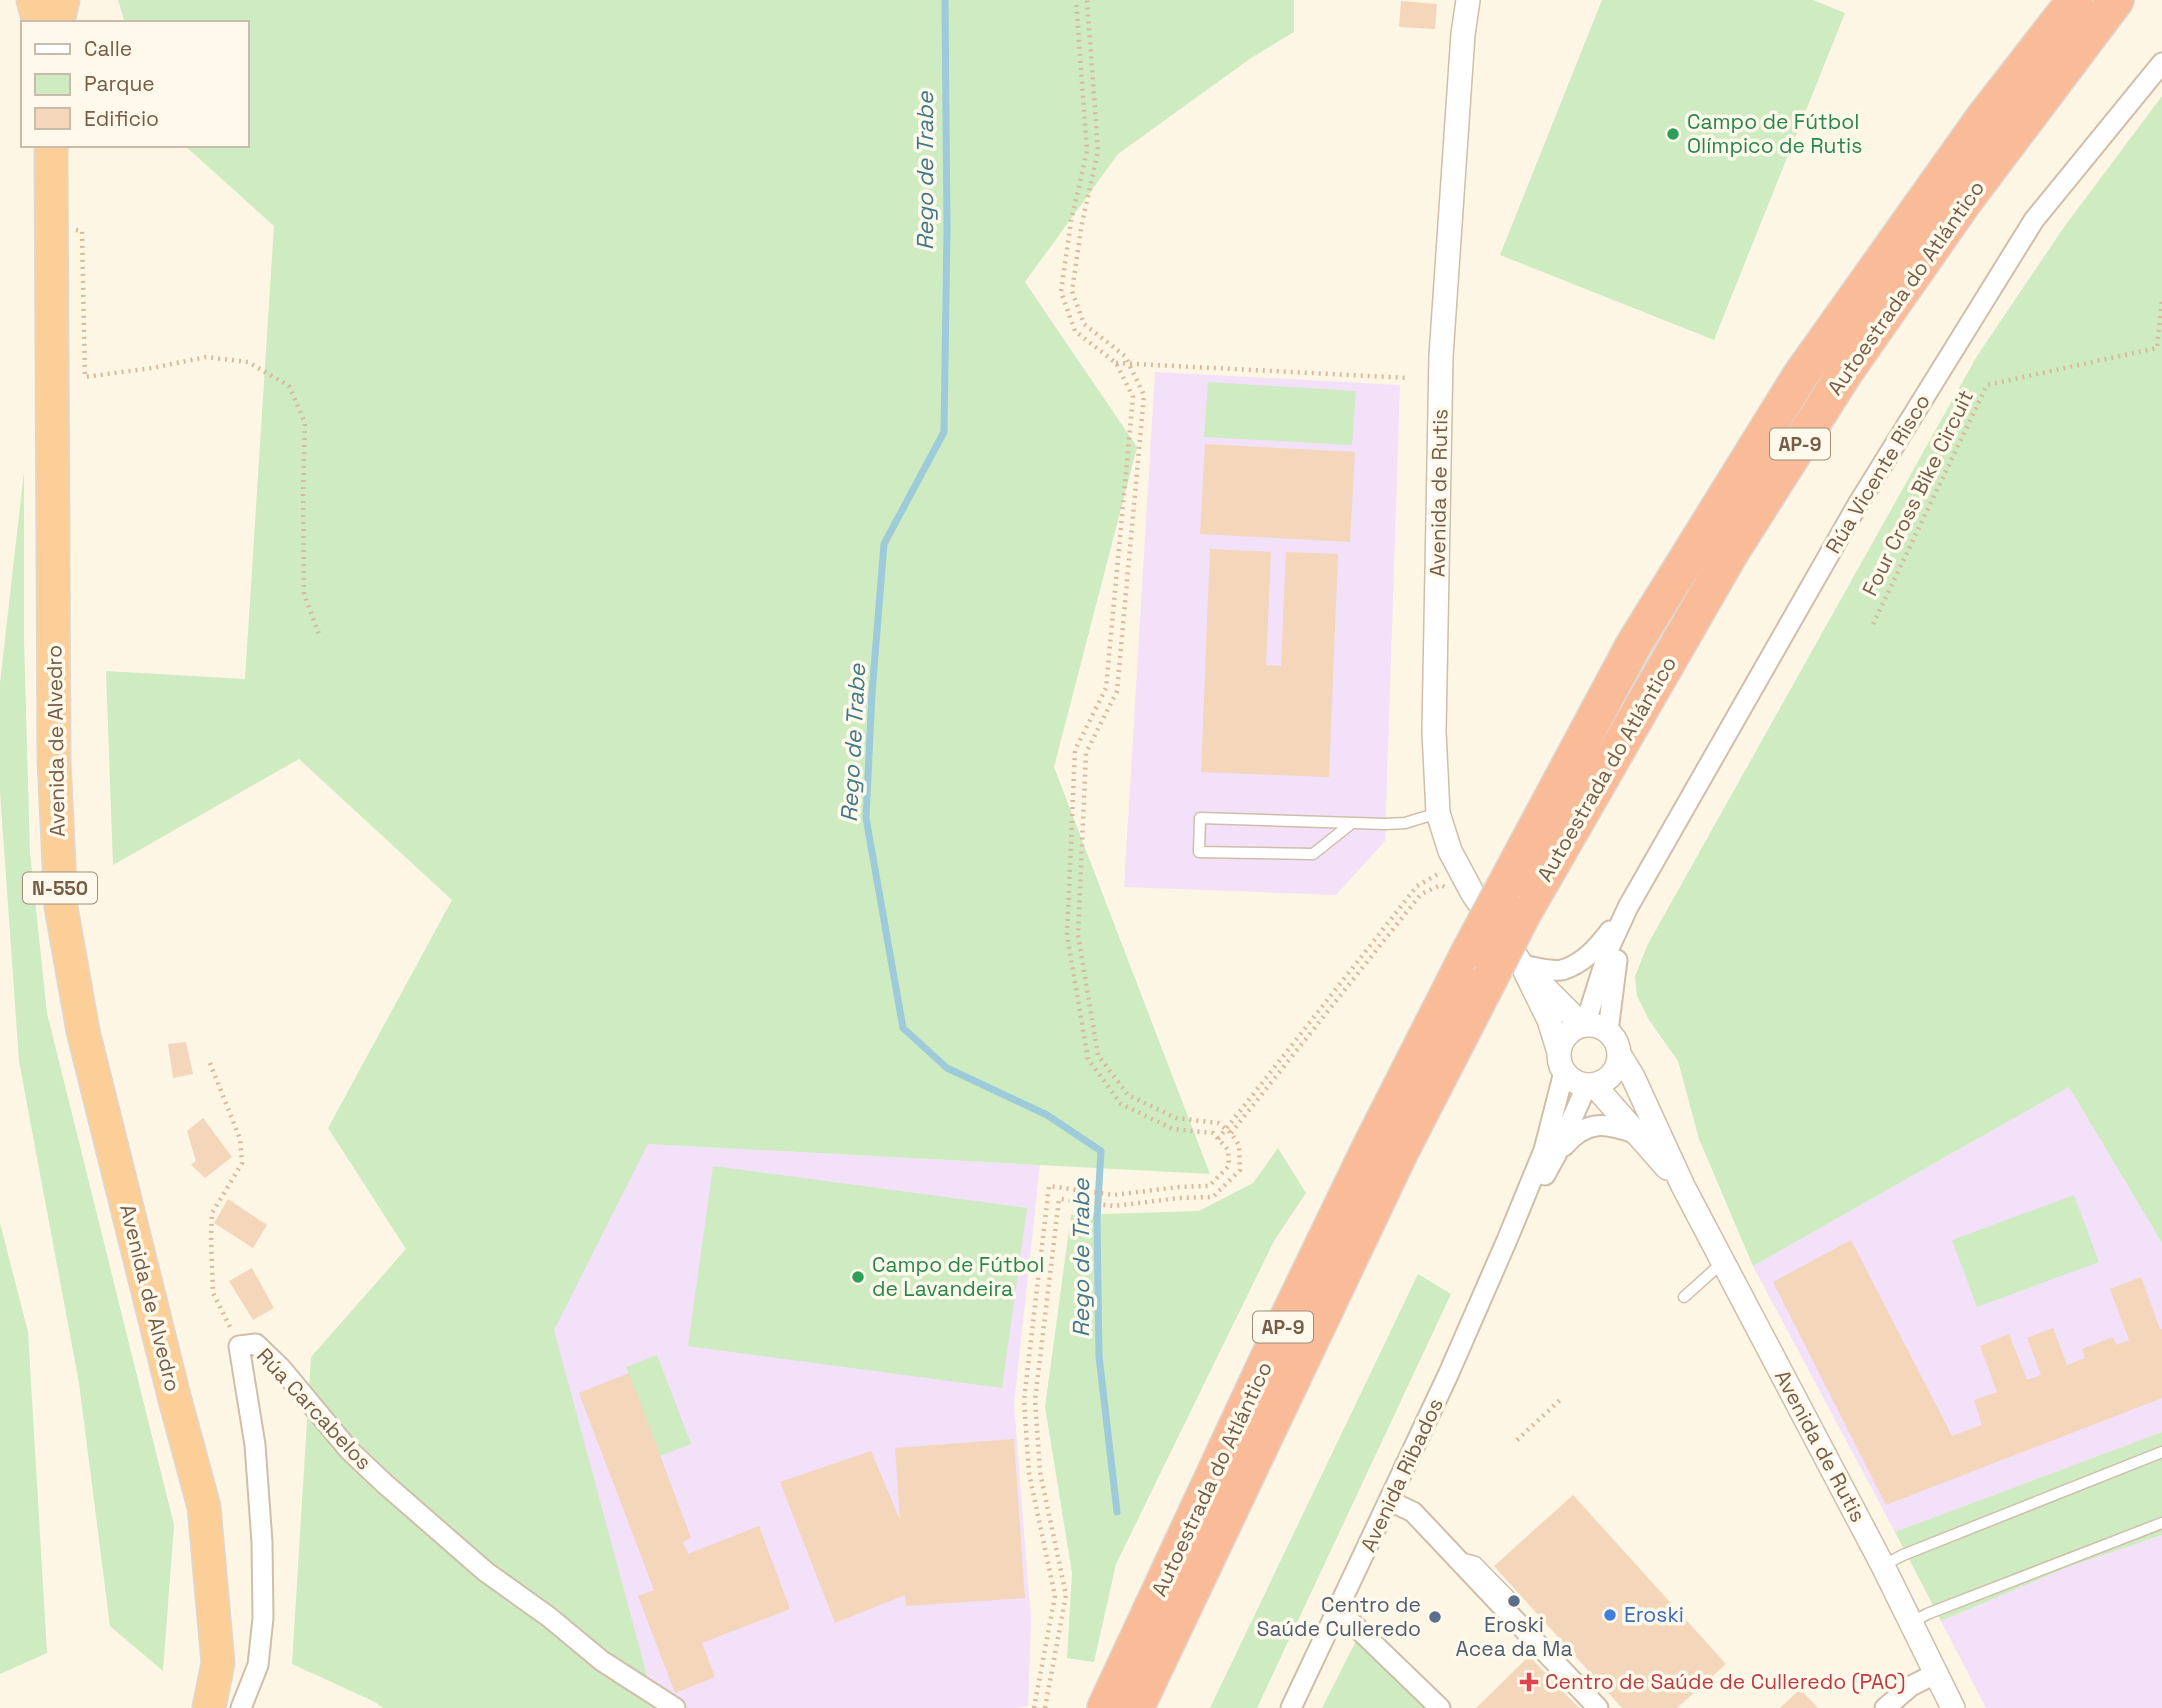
<svg xmlns="http://www.w3.org/2000/svg" width="2162" height="1708" viewBox="0 0 2162 1708" font-family="'Space Grotesk',sans-serif">
  <style>
    .education { fill: #f3e0f9 }
    .green { fill: #ceebc1 }
    .lines { fill: none; stroke-linecap: round; stroke-linejoin: round }
    .stream { stroke: #9dcbda; stroke-width: 7 }
    .building { fill: #f4d6ba }
    .service-casing { stroke: #cfbeaa; stroke-width: 13 }
    .minor-casing { stroke: #cfbeaa; stroke-width: 23 }
    .tertiary-casing { stroke: #cfbeaa; stroke-width: 26 }
    .trunk-casing { stroke: #ded8d3; stroke-width: 35 }
    .motorway-casing { stroke: #ded8d3; stroke-width: 38 }
    .path { stroke: #d9ba9d; stroke-width: 4.5; stroke-dasharray: 2 5; stroke-linecap: butt }
    .service { stroke: #fff; stroke-width: 10 }
    .minor { stroke: #fff; stroke-width: 19 }
    .tertiary { stroke: #fff; stroke-width: 23 }
    .trunk { stroke: #fcce98; stroke-width: 32 }
    .motorway { stroke: #fabb98; stroke-width: 35 }
    .motorway-bridge-casing { stroke: #ded8d3; stroke-width: 38; stroke-linecap: butt }
    .motorway-bridge { stroke: #fabb98; stroke-width: 35 }
    .leisure-dot { fill: #2e9e5b; stroke: #fff9eb; stroke-width: 2.5 }
    .service-dot { fill: #5c6f8a; stroke: #fff9eb; stroke-width: 2.5 }
    .shop-dot { fill: #3f7fe0; stroke: #fff9eb; stroke-width: 2.5 }
    .health-dot { fill: #e0444e; stroke: #fff9eb; stroke-width: 2.5 }
    .labels { text-anchor: middle; stroke-width: 7; stroke-linejoin: round; paint-order: stroke }
    .shield { fill: #fff9eb; stroke: #9f8c79; stroke-width: 2 }
    .shield-label { font-size: 19px; font-weight: bold; fill: #765d48 }
    .leisure-label { font-size: 21px; fill: #27864d; stroke: #fff9eb; text-anchor: start }
    .street-label { font-size: 21px; fill: #765d48; stroke: #fff9eb }
    .service-label { font-size: 21px; fill: #4e5e75; stroke: #fff9eb; text-anchor: end }
    .shop-label { font-size: 21px; fill: #366cbe; stroke: #fff9eb; text-anchor: start }
    .health-label { font-size: 21px; fill: #be3a42; stroke: #fff9eb; text-anchor: start }
    .water-label { font-size: 23px; font-style: italic; fill: #41788b; stroke: #fff9eb }
  </style>
  <rect width="100%" height="100%" fill="#fdf6e4"/>
  <!-- education -->
  <path class="education" d="M1155 372 1400 385 1385 841 1336 895 1124 887Z
    M2069 1087 2162 1243V1432L1895 1532 1753 1266Z
    M648 1144 1040 1165 1014 1404 1031 1620 1028 1706 1015 1708H683L651 1690 553 1330Z
    M2162 1535V1708H1986L1941 1621 2068 1567Z"/>
  <!-- green -->
  <path class="green" d="M118 0H1294V32L1251 58 1118 154 1025 282 1137 447 1054 767 1210 1174 648 1144 554 1330 651 1690 674 1708H383L375 1702 292 1664 311 1357 406 1249 328 1128 452 900 299 759 113 865 106 671 245 679 274 226 184 145H247V23H125Z
    M1602 0H1813L1845 13 1714 340 1500 255Z
    M2162 96V1243L2069 1087 1753 1266 1699 1139 1678 1061 1649 1020 1637 996 1635 976 1648 944 1977 356 2064 227Z
    M1208 382 1356 391 1352 445 1204 437Z
    M24 471V640L30 853 47 1013 174 1525 163 1671 110 1626 79 1383 19 1061 0 792V683Z
    M1278 1148 1306 1193 1274 1241 1116 1564 1094 1662 1067 1658 1072 1573 1045 1407 1071 1215 1199 1211 1253 1183Z
    M713 1166 1027 1208 1002 1388 688 1346Z
    M2074 1195 2099 1262 1977 1307 1952 1240Z
    M0 1223 28 1332 47 1653 0 1674Z
    M1418 1274 1451 1294 1257 1708H1210Z
    M657 1355 691 1444 660 1456 626 1367Z
    M2162 1432V1535L2068 1567 1941 1621 1895 1532Z
    M1358 1637 1427 1708H1322Z"/>
  <g class="lines">
    <!-- stream -->
    <path class="stream" d="M945 0 947 230 944 432 884 544 872 693 866 818 903 1028 947 1068 1047 1115 1101 1151 1097 1219 1099 1356 1117 1512"/>
  </g>
  <!-- building -->
  <path class="building" d="M1401 1 1437 4 1435 29 1399 27Z
    M1205 444 1355 452 1350 542 1200 534Z
    M1210 549 1271 552 1266 665 1281 666 1286 552 1338 554 1329 777 1201 772Z
    M186 1042 193 1074 173 1078 168 1044Z
    M203 1118 232 1157 205 1178 191 1165 196 1161 187 1131Z
    M228 1199 267 1225 253 1248 214 1223Z
    M1851 1240 1952 1436 1982 1425 1974 1400 1997 1392 1980 1346 2009 1334 2027 1380 2041 1375 2027 1338 2053 1328 2067 1365 2085 1358 2082 1349 2113 1337 2116 1345 2129 1340 2110 1289 2141 1277 2160 1329H2162V1398L1886 1505 1773 1282Z
    M252 1268 274 1308 253 1320 229 1281Z
    M629 1373 691 1538 683 1542 688 1554 759 1526 790 1609 702 1643 715 1677 675 1693 638 1596 654 1590 579 1393Z
    M1014 1439 1025 1598 906 1606 905 1595 835 1623 780 1482 871 1451 900 1520 895 1448Z
    M1573 1495 1726 1664 1677 1708H1622L1494 1566Z
    M1529 1656 1579 1708H1476Z
    M1800 1689 1818 1708H1780Z"/>
  <g class="lines">
    <!-- service casing -->
    <g class="service-casing">
      <path id="service" d="M1352 823 1313 854 1199 852 1200 818 1385 824 1405 823 1438 813
        M1684 1297 1722 1263
        M1461 1558 1476 1562 1514 1601
        M1884 1565 1903 1555 2162 1452
        M1911 1623 1927 1614 2162 1523"/>
    </g>
    <!-- minor casing -->
    <g class="minor-casing">
      <path id="minor" d="M1522 965C1534 967 1551 972 1562 970 1583 964 1598 947 1610 931
        M1585 1025 1610 946 1628 907 1858 504 2034 220 2162 63
        M1608 1031 1617 960
        M1564 1146C1587 1119 1606 1123 1637 1134
        M1545 1175 1556 1155 1587 1085
        M1390 1501 1413 1512 1598 1708
        M1335 1616 1353 1624 1440 1708
        M241 1708 258 1665 263 1618 262 1542 255 1445 239 1346 256 1344 281 1368 349 1450 385 1484 486 1572 549 1617 602 1661 675 1708
        M1291 1708 1448 1375 1507 1240 1544 1150 1564 1072
        M1885 1708 1911 1686 1935 1674"/>
    </g>
    <!-- tertiary casing -->
    <g class="tertiary-casing">
      <path id="tertiary" d="M1468 0 1463 34 1441 356 1434 732 1438 813 1450 851 1473 894 1522 965 1549 1020 1559 1052
        M1537 980 1582 1025
        M1559 1055a30 30 0 1 1 60 0a30 30 0 1 1-60 0Z
        M1619 1054 1633 1077 1683 1186 1883 1566 1953 1708
        M1594 1085 1667 1168"/>
    </g>
    <!-- trunk casing -->
    <g class="trunk-casing">
      <path id="trunk" d="M33 0 39 23
        M58 23 63 0
        M51 145 54 761 61 907 83 1031 174 1396 204 1507 218 1663 209 1708"/>
    </g>
    <!-- motorway casing -->
    <g class="motorway-casing">
      <path id="motorway" d="M1504 887 1634 644 1800 376 1984 117 2075 0
        M1523 914 1730 554 1844 374 1964 202 2116 0
        M1105 1708 1270 1354 1369 1149 1470 950
        M1136 1708 1400 1153 1490 978"/>
    </g>
    <!-- path -->
    <path class="path" d="M76 230 82 231 85 377 152 368 206 357 248 362 289 386 305 423 303 493 304 594 320 637
      M1116 363 1409 378
      M1873 624 1987 385 2157 348 2162 300
      M210 1063 240 1139 242 1163 212 1213 211 1236 213 1293 232 1331
      M1231 1133 1421 894 1441 885 1445 887
      M1218 1139 1417 886 1438 874
      M1517 1440 1560 1400
      M1034 1708 1055 1596 1029 1473 1024 1400 1049 1186 1114 1195 1179 1187 1209 1186 1229 1166 1228 1150 1213 1133 1173 1129 1121 1104 1088 1059 1067 935 1075 750 1106 688 1133 397 1116 363 1075 331 1061 292 1071 221 1087 151 1076 0
      M1045 1708 1066 1595 1040 1472 1035 1400 1059 1199 1114 1206 1179 1198 1213 1197 1240 1170 1239 1145 1231 1133 1218 1123 1176 1118 1128 1095 1098 1055 1078 935 1086 753 1117 691 1144 395 1125 356 1084 324 1072 291 1082 223 1098 151 1087 0"/>
    <!-- service -->
    <use href="#service" class="service"/>
    <!-- minor -->
    <use href="#minor" class="minor"/>
    <!-- tertiary -->
    <use href="#tertiary" class="tertiary"/>
    <!-- trunk -->
    <use href="#trunk" class="trunk"/>
    <!-- motorway -->
    <use href="#motorway" class="motorway"/>
    <!-- motorway-bridge casing -->
    <g class="motorway-bridge-casing">
      <path id="motorway-bridge" d="M1470 950 1504 887
        M1490 978 1523 914"/>
    </g>
    <!-- motorway-bridge -->
    <use href="#motorway-bridge" class="motorway-bridge"/>
  </g>
  <!-- markers -->
  <g class="leisure-dot">
    <circle cx="1673" cy="134" r="7"/>
    <circle cx="858" cy="1277" r="7"/>
  </g>
  <g class="service-dot">
    <circle cx="1514" cy="1601" r="7"/>
    <circle cx="1435" cy="1617" r="7"/>
  </g>
  <circle class="shop-dot" cx="1610" cy="1615" r="7"/>
  <path class="health-dot" d="M1525.5 1671.5h7v7h7v7h-7v7h-7v-7h-7v-7h7z"/>
  <g class="labels">
    <!-- shield labels -->
    <g class="shield">
      <rect x="1770" y="428.5" width="60" height="31" rx="5"/>
      <rect x="23" y="872.5" width="74" height="31" rx="5"/>
      <rect x="1253" y="1311.5" width="60" height="31" rx="5"/>
    </g>
    <g class="shield-label">
      <text x="1800" y="451">AP-9</text>
      <text x="60" y="895">N-550</text>
      <text x="1283" y="1334">AP-9</text>
    </g>
    <!-- leisure labels -->
    <g class="leisure-label">
      <text x="1687" y="129">Campo de Fútbol<tspan x="1687" dy="24">Olímpico de Rutis</tspan></text>
      <text x="872" y="1272">Campo de Fútbol<tspan x="872" dy="24">de Lavandeira</tspan></text>
    </g>
    <!-- street labels -->
    <g class="street-label">
      <text transform="translate(1906 288) rotate(-55)" y="7">Autoestrada do Atlántico</text>
      <text transform="translate(1878 474) rotate(-59)" y="7">Rúa Vicente Risco</text>
      <text transform="translate(1439 493) rotate(-89)" y="7">Avenida de Rutis</text>
      <text transform="translate(1918 493) rotate(-64)" y="7">Four Cross Bike Circuit</text>
      <text transform="translate(56 741) rotate(-91)" y="7">Avenida de Alvedro</text>
      <text transform="translate(1607 769) rotate(-60)" y="7">Autoestrada do Atlántico</text>
      <text transform="translate(150 1298) rotate(76)" y="7">Avenida de Alvedro</text>
      <text transform="translate(314 1409) rotate(47)" y="7">Rúa Carcabelos</text>
      <text transform="translate(1820 1446) rotate(62)" y="7">Avenida de Rutis</text>
      <text transform="translate(1402 1475) rotate(-65)" y="7">Avenida Ribados</text>
      <text transform="translate(1212 1479) rotate(-65)" y="7">Autoestrada do Atlántico</text>
    </g>
    <!-- service labels -->
    <g class="service-label">
      <text x="1421" y="1612">Centro de<tspan x="1421" dy="24">Saúde Culleredo</tspan></text>
      <text x="1514" y="1632" text-anchor="middle">Eroski<tspan x="1514" dy="24">Acea da Ma</tspan></text>
    </g>
    <!-- shop labels -->
    <g class="shop-label">
      <text x="1624" y="1622">Eroski</text>
    </g>
    <!-- health labels -->
    <g class="health-label">
      <text x="1545" y="1689">Centro de Saúde de Culleredo (PAC)</text>
    </g>
    <!-- water labels -->
    <g class="water-label">
      <text transform="translate(925 171) rotate(-90)" y="8">Rego de Trabe</text>
      <text transform="translate(853 743) rotate(-87)" y="8">Rego de Trabe</text>
      <text transform="translate(1081 1258) rotate(-90)" y="8">Rego de Trabe</text>
    </g>
  </g>
  <!-- legend -->
  <rect x="21" y="21" width="228" height="126" fill="#fff9eb" stroke="#c8bbaa" stroke-width="2"/>
  <rect x="35" y="44" width="35" height="10" fill="#ffffff" stroke="#c8bbaa" stroke-width="2"/>
  <text x="84" y="56" font-size="21" fill="#765d48">Calle</text>
  <rect x="35" y="74" width="35" height="21" fill="#ceebc1" stroke="#c8bbaa" stroke-width="2"/>
  <text x="84" y="91" font-size="21" fill="#765d48">Parque</text>
  <rect x="35" y="108" width="35" height="21" fill="#f4d6ba" stroke="#c8bbaa" stroke-width="2"/>
  <text x="84" y="126" font-size="21" fill="#765d48">Edificio</text>
</svg>
